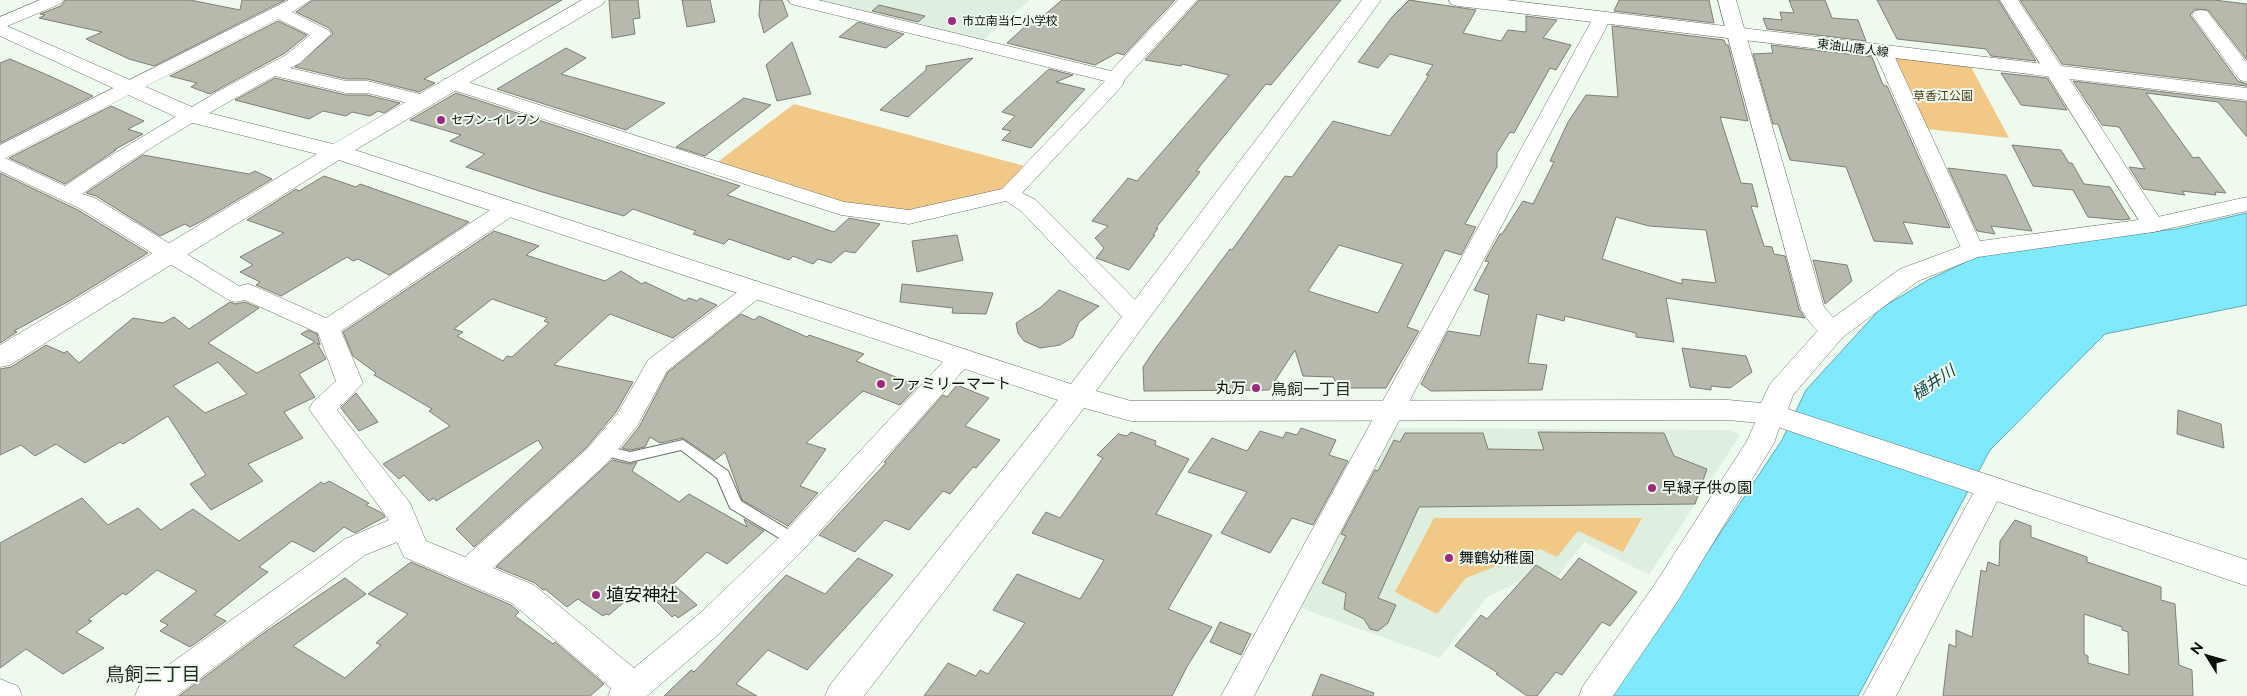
<svg xmlns="http://www.w3.org/2000/svg" width="2247" height="696" viewBox="0 0 2247 696" font-family="Raleway,'Noto Sans JP',sans-serif">
  <style>
    .built { fill: #dfefdf }
    .green { fill: #f1c886 }
    .water { fill: #7feafe; stroke: #5ca8b5 }
    .building { fill: #b7b9ac; stroke: #7e7f73; fill-rule: evenodd }
    .lines { fill: none; stroke-linecap: round; stroke-linejoin: round }
    .service-casing { stroke: #687268; stroke-width: 2 }
    .minor-casing { stroke: #687268; stroke-width: 1 }
    .tertiary-casing { stroke: #687268; stroke-width: 1 }
    .secondary-casing { stroke: #687268; stroke-width: 1 }
    .service { fill: #fff; fill-rule: evenodd }
    .minor { fill: #fff; fill-rule: evenodd }
    .tertiary { fill: #fff; fill-rule: evenodd }
    .secondary { fill: #fff; fill-rule: evenodd }
    .poi-dot { fill: #9d2781; stroke: #effaee; stroke-width: 2 }
    .labels { text-anchor: middle; stroke-width: 4; stroke-linejoin: round; paint-order: stroke }
    .far-poi-label { font-size: 12px; fill: #0c0f0c; stroke: #effaee; text-anchor: start }
    .far-street-label { font-size: 12px; fill: #0c0f0c; stroke: #effaee }
    .far-park-label { font-size: 12px; fill: #4c391a; stroke: #effaee }
    .poi-label { font-size: 15px; fill: #0c0f0c; stroke: #effaee; text-anchor: start }
    .water-label { font-size: 16px; font-style: italic; fill: #12444c; stroke: #effaee }
    .neighbourhood-label { font-size: 16px; fill: #232b23; stroke: #effaee }
    .near-poi-label { font-size: 18px; fill: #0c0f0c; stroke: #effaee; text-anchor: start }
    .near-neighbourhood-label { font-size: 19px; fill: #232b23; stroke: #effaee }
  </style>
  <rect width="100%" height="100%" fill="#effaee"/>
  <!-- built -->
  <path class="built" d="M813 0H1030L982 41Z
    M1394 428 1729 430 1740 435 1649 575 1584 542 1543 596 1518 582 1486 598 1440 658 1301 608Z"/>
  <!-- green -->
  <path class="green" d="M1886 56 1970 65 2009 138 1918 128Z
    M794 104 1028 167 1005 191 911 214 859 207 715 164Z
    M1434 518H1642L1623 552 1578 531 1557 557 1540 549 1466 578 1437 614 1395 592Z"/>
  <!-- water -->
  <path class="water" d="M2247 213V305L2105 334 1990 450 1858 696H1612L1782 440 1806 390 1880 309 1928 280 1972 259 2004 250 2176 229Z"/>
  <!-- building -->
  <path class="building" d="M65 0H190L240 10 242 0H285L154 66 129 59 86 39 102 32 39 18 45 15 40 14 61 6Z
    M313 0H562L424 79 435 83 419 92 367 79H346L295 67 333 34 329 28 296 12Z
    M609 0H638L640 18 633 19 635 34 612 38Z
    M682 0H710L715 22 687 27Z
    M760 0H782L788 16 764 33 759 15Z
    M1062 0H1175L1124 55 1117 53 1095 65 1007 43 1030 22 1035 23Z
    M1199 0H1341L1271 85 1266 84 1196 171 1200 172 1156 228H1158L1153 235H1155L1129 270 1096 258 1104 248 1095 238 1108 226 1092 221 1128 178 1137 181 1229 75 1182 64 1181 66 1145 60Z
    M1409 0 1476 10 1463 33 1501 41 1508 30 1526 32V16L1557 20 1543 38 1571 45 1556 70 1550 68 1514 133 1510 132 1497 153V167L1465 224 1476 227 1461 255 1445 250 1407 327 1419 331 1386 388H1339L1333 377 1303 376 1295 350 1269 390 1144 391 1143 367 1155 349 1230 249 1232 250 1285 176 1292 177 1333 121 1390 136 1429 75H1426L1433 65 1390 54 1378 68 1358 62 1392 17ZM1339 245 1403 264 1378 313 1308 291Z
    M1619 0H1709L1714 23 1614 11Z
    M1789 0H1825L1832 18 1858 20 1866 41 1767 29 1763 18 1782 20 1780 12 1794 13Z
    M1877 0H1998L2036 61 1991 56 1986 49 1897 39Z
    M2020 0H2214L2247 4V60L2208 10 2195 9 2190 15 2238 81 2247 84V86L2062 64Z
    M879 5 925 16 918 22 872 11Z
    M278 21 307 35 285 53 210 94 191 87 197 83 170 76Z
    M858 22 904 34 886 48 839 37Z
    M1612 26 1724 40 1726 45H1728L1748 121 1720 117 1741 183 1752 184 1758 207 1751 206 1764 246 1772 247 1774 254 1785 256 1799 309 1805 318 1666 298 1674 342 1636 337V333L1565 316 1564 321 1537 314 1528 363 1547 365 1542 390 1431 391 1421 384 1448 331 1480 336 1489 295 1474 290 1489 262 1485 261 1500 234H1502L1523 201 1533 204 1554 162 1550 161 1568 122 1586 95 1618 97ZM1616 217 1649 226 1706 230 1716 283 1682 279V284L1602 259Z
    M792 42 811 94 777 101 766 65Z
    M1771 45 1872 57 1883 85 1887 86 1950 228 1903 222 1913 244 1874 241 1846 167 1790 160 1778 124H1773L1753 54 1773 53Z
    M566 48 586 58 561 74 665 103 626 130 497 89Z
    M973 58 908 117 880 110 926 70V66Z
    M10 59 52 77 93 96 0 143V63Z
    M1049 69 1073 75 1056 82 1085 89 1031 148 1002 140 1011 131 1002 129 1015 116 1002 112Z
    M2001 73 2047 78 2067 110 2021 105Z
    M275 78 346 95H367L400 103 384 113 378 111 370 116 352 112 346 116 323 111 309 119 235 100Z
    M2073 81 2247 102V137L2218 102 2146 93 2193 158 2199 157 2226 193 2215 192 2216 195 2182 191 2185 195 2143 189 2129 167 2145 169 2119 127 2102 125Z
    M456 93 740 186 727 195 834 232 849 218 880 224 855 253 845 251 831 263 818 259 813 264 793 256 789 260 729 239 724 244 693 234 696 231 633 209 624 216 539 191 466 167 485 154 450 141 461 135 410 120Z
    M744 98 771 105 705 156 676 147Z
    M111 106 144 121 128 129 143 134 114 150H116L65 184 9 158Z
    M2012 145 2061 150 2069 163H2072L2084 184 2110 187 2130 219 2121 220 2088 217 2073 190 2033 186Z
    M143 155 249 174 255 171 272 179 202 221 190 227 185 224 160 236 96 196 86 193Z
    M1948 168 2006 175 2032 231 1991 226 1995 234 1977 231Z
    M0 173 78 210 148 253 69 301 14 331 17 332 0 343Z
    M324 176 356 187 360 184 469 222 389 275 358 259 353 261 347 257 281 296 256 285 260 282 240 272 253 265 240 257 284 233 247 220 296 189 299 191Z
    M494 231 539 246 526 255 605 281 621 271 642 284 645 282 685 301 689 298 697 301 700 298 717 305 673 338 610 314 554 365 633 382 616 412 586 448 474 547 456 529 543 448 538 440 436 501 434 498 429 501 404 475 399 479 383 464 450 426 429 411 432 409 374 375 376 373 353 356 343 332ZM492 299 547 318 544 321 549 323 512 357 507 356 503 361 457 336 463 332 454 329Z
    M957 235 963 260 917 272 912 241Z
    M1813 260 1847 265 1852 281 1825 304Z
    M902 284 963 290 993 293 986 314 952 313 953 308 900 302Z
    M1059 290 1099 306 1079 322 1073 337 1060 345 1040 348 1024 341 1018 333 1016 323 1041 307Z
    M230 302 235 304 245 302 259 308 208 343 257 373 315 342 301 334 308 330 317 334 320 345 317 343 326 359 299 374 315 397 284 412 303 438 248 464 263 481 211 510 190 484 206 475 168 416 123 444 120 442 85 463 56 444 35 456 21 445 0 455V369L11 367 46 345 64 353 67 351 79 363 133 318 163 323 174 317 189 329ZM218 362 247 394 205 413 173 386Z
    M741 314 754 320 759 316 807 337 809 335 864 354 856 361 918 386 900 405 863 391 806 443 826 449 800 486 818 493 788 526 742 500 725 452 715 460 683 438 660 443 650 437 645 447 630 450 622 448 639 427 668 372Z
    M1682 348 1746 356 1752 372 1730 388 1711 386V390L1690 387Z
    M957 385 989 398 965 426 1000 440 976 468 973 467 950 494 943 491 909 530 885 520 855 552 819 535 886 463 884 462 943 395 947 397Z
    M356 393 378 422 359 431 341 408Z
    M2178 410 2221 424 2224 448 2177 434Z
    M1301 428 1336 440 1329 455 1348 461 1313 525 1292 518 1270 553 1221 533 1247 492 1188 472 1212 438 1247 451 1260 431 1283 438 1286 432 1297 435Z
    M1131 432 1156 441 1155 445 1189 459 1156 514 1212 535 1168 609 1212 627 1188 665 1172 696H924L948 663 976 676 980 670 988 674 1025 623 993 610 1017 574 1080 599 1104 560 1032 533 1046 512 1060 518 1103 458 1097 455 1118 434 1127 436Z
    M1538 432 1664 433 1674 456 1707 469 1695 504 1419 507 1378 598 1396 605 1388 623 1378 631 1370 629 1364 619 1344 609 1346 593 1322 583 1346 536 1341 534 1375 470 1378 471 1394 440 1400 442 1405 433H1483L1488 449 1544 450Z
    M612 460 630 464 637 462 632 471 679 502 689 494 747 527 744 519 764 531 727 564 707 552 673 584 697 605 678 618 675 615 672 617 642 587 609 615 606 614 603 616 578 599 567 607 545 589 543 590 535 583 496 567Z
    M329 481 369 503 366 505 382 513 385 517 355 533 344 527 314 552 292 541 259 567 268 572 214 615 226 621 190 647 160 631 168 625 160 621 197 591 157 570 126 595 123 593 88 620 92 621 76 632 104 648 63 674 26 649 0 668V543L82 498 108 525 138 508 161 530 193 509 239 541 321 482 324 484Z
    M2015 520 2031 526V537L2087 557V562L2161 587V600L2175 604 2179 665 2192 670 2193 696H1943L1949 644 1956 647V630L1972 637 1981 570 1986 572 1988 562 1999 566 2000 541ZM2084 614 2122 627V630L2128 632 2129 675 2088 663V656L2084 654Z
    M858 558 893 575 807 670 768 650 736 684 757 696H664L691 670 694 672 786 575 825 594Z
    M1579 558 1637 592 1610 626 1602 622 1562 675 1556 672 1537 696H1527L1496 674 1498 673 1455 646 1481 615 1487 619 1536 565 1561 580Z
    M411 562 511 605 519 612 515 616 553 644 555 642 604 684 590 696H179L265 632 345 578 366 594 293 646 345 678 381 645 376 643 408 614 368 594Z
    M1220 622 1251 634 1241 655 1210 642Z
    M1321 674 1374 693 1373 696H1312Z"/>
  <g class="lines">
    <!-- service casing -->
    <g class="service-casing">
      <path id="service" d="M683 440 728 471 741 501 799 536 801 540 799 544 794 546 789 544 730 508 717 478 681 450 630 462 597 454 595 450 597 446 602 445 630 452Z"/>
    </g>
    <!-- minor casing -->
    <g class="minor-casing">
      <path id="minor" d="M40 0H63L60 4 0 29V17Z
        M289 0H311L292 12 328 30 331 34 300 63 290 68 346 81H367L428 96 431 100 428 104 421 106 367 93H346L275 76C209 112 144 150 82 194L95 198 239 286 248 284 256 287 326 318 501 203 509 201 517 203 520 208 517 213 341 331 363 383 337 410 410 503 426 541 465 557 587 449 618 413 648 360 748 284 756 281 764 284 768 289 764 294 667 371 637 426 607 463 493 568 534 585 634 668 698 615 783 534 953 351 962 349 971 351 975 357 803 550 720 633 647 696H608L611 688 512 603 404 557 397 542 365 555 176 696H135L139 686 345 539 389 520 309 409 313 402 336 381 318 333 245 300 235 302 227 299 79 208 0 171V145ZM278 19 310 35 286 55 217 92 102 161 65 186 5 158Z
        M788 0H818L1111 71 1178 0H1197L1125 79 1122 86 1022 193 1036 200 1145 310 1148 316 1145 322 1136 324 1127 322 1020 210 1006 201 909 224 841 215 444 87 441 83 444 79H458L844 202 909 210 1002 189 1105 81 791 4Z
        M1718 0H1736L1824 307 1845 331 1842 337C1823 342 1810 324 1801 309Z
        M2000 0H2018L2164 225 2161 230 2153 232 2145 230Z
        M2201 10 2207 11 2247 63V82L2240 80 2192 15 2195 11Z
        M1602 13 1608 14 1611 18 1254 696H1221L1593 18 1596 14Z
        M1883 45 1889 47 1892 51 1984 250 1981 255 1973 257 1965 255 1962 250 1874 51 1877 47Z
        M1771 405 1780 407 1784 414 1774 443 1677 602 1613 696H1579L1583 686 1655 584 1747 441 1762 407Z
        M1990 477 2000 481 2004 488 1896 696H1863L1980 481Z
        M0 679 18 686 22 696H0Z"/>
    </g>
    <!-- tertiary casing -->
    <g class="tertiary-casing">
      <path id="tertiary" d="M582 0H605L603 4 355 150 1071 384 1362 0H1381L1096 391 1131 401 1728 400 1761 403 1770 384 1823 325 1900 269 1973 242 2153 218 2247 197V211L2153 232 1978 257 1918 281 1843 337 1793 395 1788 409 2247 560V586L1769 424 1728 420 1131 421 1084 408 864 696H825L830 685 1058 400 339 160 10 365 0 367V345L317 154 185 121 0 36V23L201 111 333 144Z"/>
    </g>
    <!-- secondary casing -->
    <g class="secondary-casing">
      <path id="secondary" d="M1449 0H1506L2247 88V100L1458 6 1451 4Z"/>
    </g>
    <!-- service -->
    <use href="#service" class="service"/>
    <!-- minor -->
    <use href="#minor" class="minor"/>
    <!-- tertiary -->
    <use href="#tertiary" class="tertiary"/>
    <!-- secondary -->
    <use href="#secondary" class="secondary"/>
  </g>
  <!-- markers -->
  <g class="poi-dot">
    <circle cx="952" cy="21" r="5"/>
    <circle cx="441" cy="120" r="5"/>
    <circle cx="881" cy="384" r="5"/>
    <circle cx="1256" cy="388" r="5"/>
    <circle cx="1652" cy="488" r="5"/>
    <circle cx="1449" cy="558" r="5"/>
    <circle cx="596" cy="595" r="5"/>
  </g>
  <g class="labels">
    <!-- far-poi labels -->
    <g class="far-poi-label">
      <text x="962" y="25">市立南当仁小学校</text>
      <text x="451" y="124">セブン-イレブン</text>
    </g>
    <!-- far-street labels -->
    <g class="far-street-label">
      <text transform="translate(1853 48) rotate(7)" y="4">東油山唐人線</text>
    </g>
    <!-- far-park labels -->
    <g class="far-park-label">
      <text x="1943" y="100">草香江公園</text>
    </g>
    <!-- poi labels -->
    <g class="poi-label">
      <text x="891" y="389">ファミリーマート</text>
      <text x="1246" y="393" text-anchor="end">丸万</text>
      <text x="1662" y="493">早緑子供の園</text>
      <text x="1459" y="563">舞鶴幼稚園</text>
    </g>
    <!-- water labels -->
    <g class="water-label">
      <text transform="translate(1933 382) rotate(-34)" y="6">樋井川</text>
    </g>
    <!-- neighbourhood labels -->
    <g class="neighbourhood-label">
      <text x="1311" y="395">鳥飼一丁目</text>
    </g>
    <!-- near-poi labels -->
    <g class="near-poi-label">
      <text x="606" y="601">埴安神社</text>
    </g>
    <!-- near-neighbourhood labels -->
    <g class="near-neighbourhood-label">
      <text x="153" y="681">鳥飼三丁目</text>
    </g>
  </g>
  <!-- north arrow -->
  <g transform="translate(2207 656) rotate(307)" stroke="#effaee" stroke-width="4" paint-order="stroke">
  <path d="M0-4L9 19L0 12L-9 19Z" fill="#0c0f0c"/>
  <text y="-8" font-size="14" font-weight="bold" text-anchor="middle" fill="#0c0f0c">N</text>
  </g>
</svg>
